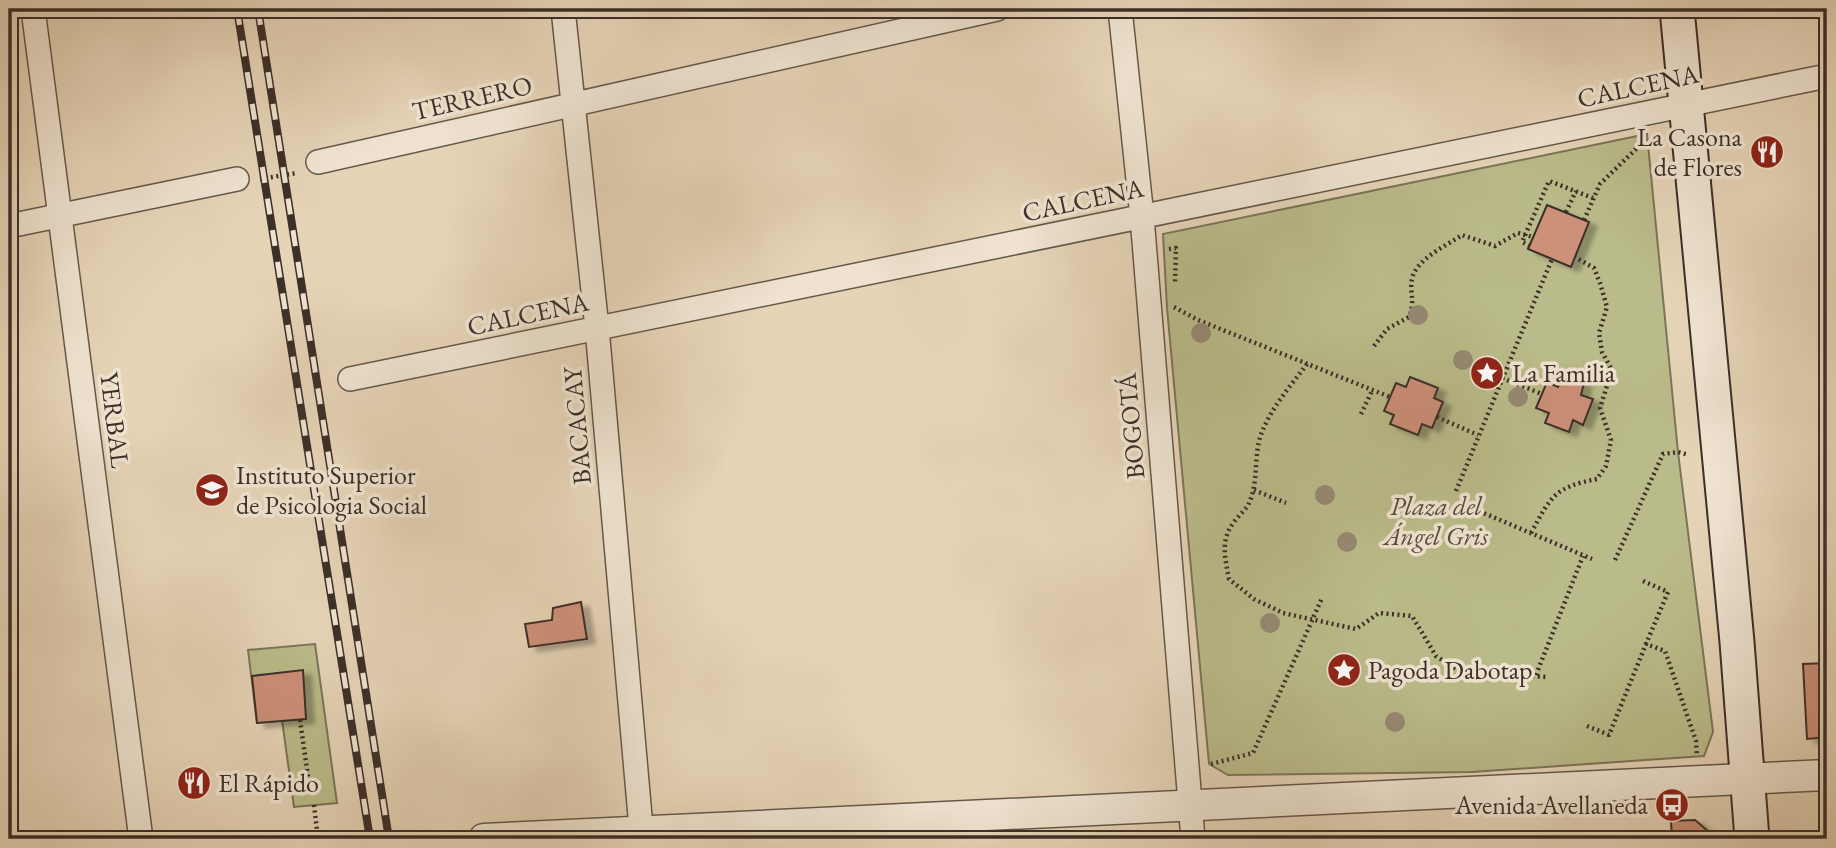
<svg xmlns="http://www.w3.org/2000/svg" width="1836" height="848" viewBox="0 0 1836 848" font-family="'EB Garamond',serif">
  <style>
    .green { fill: #babb8a; stroke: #7b755a; stroke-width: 2 }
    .building { fill: #cd9079; stroke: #3c2f29; stroke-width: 2; filter: url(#shadow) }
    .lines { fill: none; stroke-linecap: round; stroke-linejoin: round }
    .minor-casing { stroke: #66584c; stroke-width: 26 }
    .tertiary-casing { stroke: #66584c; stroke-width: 33 }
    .secondary-casing { stroke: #3c2f29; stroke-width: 37 }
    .path { stroke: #3c2f29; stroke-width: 4.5; stroke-dasharray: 2 3.5; stroke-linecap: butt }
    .minor { stroke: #efe3d0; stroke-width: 23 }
    .tertiary { stroke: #efe3d0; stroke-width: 30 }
    .secondary { stroke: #efe3d0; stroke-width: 33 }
    .rail-casing { stroke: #3c2f29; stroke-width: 8 }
    .rail { stroke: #efe3d0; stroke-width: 5; stroke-dasharray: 16; stroke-linecap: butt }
    .tree { fill: #968973 }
    .labels { text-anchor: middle; stroke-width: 7; stroke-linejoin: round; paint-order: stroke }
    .street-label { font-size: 26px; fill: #3c2f29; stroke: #efe3d0 }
    .poi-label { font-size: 26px; fill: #3c2f29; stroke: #efe3d0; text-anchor: start }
    .park-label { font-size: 26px; font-style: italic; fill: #554b3c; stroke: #efe3d0 }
  </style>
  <defs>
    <filter id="shadow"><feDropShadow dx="8" dy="4.5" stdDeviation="2" flood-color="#0004"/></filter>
  </defs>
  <rect width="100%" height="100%" fill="#e6d4b7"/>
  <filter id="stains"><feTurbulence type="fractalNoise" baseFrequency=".00286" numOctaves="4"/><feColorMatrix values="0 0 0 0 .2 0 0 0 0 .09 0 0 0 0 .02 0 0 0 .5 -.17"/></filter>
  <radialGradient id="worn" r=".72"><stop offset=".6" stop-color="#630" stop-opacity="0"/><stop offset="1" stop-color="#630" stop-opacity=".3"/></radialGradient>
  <!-- green -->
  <path class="green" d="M1647 134 1678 452 1713 732 1704 756 1472 772 1228 775 1209 764 1167 308 1163 234Z
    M315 644 337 803 294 807 282 720 257 723 248 650Z"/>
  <!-- building -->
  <path class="building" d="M1547 205 1589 222 1571 267 1528 249Z
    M1563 375 1584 383 1581 395 1593 399 1583 425 1573 420 1569 432 1545 423 1549 413 1536 408 1547 382 1558 387Z
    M1410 377 1438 388 1434 398 1443 402 1432 428 1422 424 1418 435 1390 424 1394 415 1384 411 1396 383 1406 387Z
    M581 602 587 639 529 647 525 624 552 620 553 608Z
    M1827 663V737L1807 739 1803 664Z
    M303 670 306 719 257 723 252 676Z
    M1695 820 1709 832V839H1672L1671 821Z"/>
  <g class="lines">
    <!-- minor casing -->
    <g class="minor-casing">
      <path id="minor" d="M33 9 141 839
        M563 9 597 328 642 839
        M1120 9 1142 217 1193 839
        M318 162 997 9
        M9 226 237 179
        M350 379 1827 76"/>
    </g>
    <!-- tertiary casing -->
    <g class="tertiary-casing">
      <path id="tertiary" d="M484 839 1827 775"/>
    </g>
    <!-- secondary casing -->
    <g class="secondary-casing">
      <path id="secondary" d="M1677 9 1737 642 1752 839"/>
    </g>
    <!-- path -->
    <path class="path" d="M260 179 297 173
      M1566 212 1576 191
      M1584 220 1600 184 1638 147 1659 142
      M1530 246 1522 242 1549 181 1593 198
      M1169 249 1176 248 1175 282
      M1174 307 1198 320 1390 397
      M1374 346 1387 329 1409 317C1416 298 1409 294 1412 279 1416 259 1446 246 1462 235L1495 246 1518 233 1533 237
      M1307 364C1291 385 1272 407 1262 432 1253 454 1259 479 1250 501 1247 509 1239 515 1234 522 1220 540 1225 558 1229 579L1254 599 1283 613 1356 629 1379 613 1412 616 1436 656 1471 679 1501 674 1547 677
      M1502 378 1542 394
      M1361 414 1372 391
      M1437 417 1478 435
      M1254 490 1286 503
      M1456 491 1552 259
      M1474 509 1592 559
      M1531 533C1551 496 1555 487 1597 479L1606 466 1611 440 1600 408 1612 370 1602 352 1599 333 1607 307 1600 283 1594 268 1575 257
      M1615 560 1663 454 1678 452 1689 455
      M1643 581 1668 592 1646 644
      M1536 675 1583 556
      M300 720 310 791
      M1587 726 1609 735 1646 644 1665 651 1696 741 1697 756
      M1211 764 1253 753 1322 598
      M314 805 318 839"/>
    <!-- minor -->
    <use href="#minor" class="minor"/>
    <!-- tertiary -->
    <use href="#tertiary" class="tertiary"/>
    <!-- secondary -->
    <use href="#secondary" class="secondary"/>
    <!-- rail casing -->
    <g class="rail-casing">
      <path id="rail" d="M237 9 370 839
        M258 9 389 839"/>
    </g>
    <!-- rail -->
    <use href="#rail" class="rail"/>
  </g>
  <!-- trees -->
  <g class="tree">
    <circle cx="1418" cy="315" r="10"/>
    <circle cx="1201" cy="333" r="10"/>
    <circle cx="1463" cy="360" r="10"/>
    <circle cx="1518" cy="397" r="10"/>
    <circle cx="1325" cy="495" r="10"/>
    <circle cx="1347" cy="542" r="10"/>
    <circle cx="1270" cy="623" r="10"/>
    <circle cx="1395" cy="722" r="10"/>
  </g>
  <!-- icons -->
  <defs>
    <g id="restaurant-disc" transform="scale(1.75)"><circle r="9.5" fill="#8f2418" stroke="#efe3d0"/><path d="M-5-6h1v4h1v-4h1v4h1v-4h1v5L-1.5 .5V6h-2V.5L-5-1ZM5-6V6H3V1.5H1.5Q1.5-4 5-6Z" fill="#fff"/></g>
    <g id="sight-disc" transform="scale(1.75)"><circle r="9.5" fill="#8f2418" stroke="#efe3d0"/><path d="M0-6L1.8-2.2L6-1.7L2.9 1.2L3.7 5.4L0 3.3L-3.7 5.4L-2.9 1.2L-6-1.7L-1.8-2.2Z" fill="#fff"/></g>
    <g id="university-disc" transform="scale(1.75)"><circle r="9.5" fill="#8f2418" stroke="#efe3d0"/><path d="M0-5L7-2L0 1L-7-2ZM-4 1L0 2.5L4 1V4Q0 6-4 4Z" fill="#fff"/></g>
    <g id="bus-disc" transform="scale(1.75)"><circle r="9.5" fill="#8f2418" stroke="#efe3d0"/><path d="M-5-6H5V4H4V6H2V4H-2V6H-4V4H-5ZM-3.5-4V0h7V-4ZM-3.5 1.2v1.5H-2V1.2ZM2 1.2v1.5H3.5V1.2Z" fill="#fff"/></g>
  </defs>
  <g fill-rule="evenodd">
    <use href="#restaurant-disc" x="1767" y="152"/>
    <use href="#sight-disc" x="1487" y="373"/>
    <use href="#university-disc" x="212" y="490"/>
    <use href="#sight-disc" x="1344" y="670"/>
    <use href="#restaurant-disc" x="194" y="783"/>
    <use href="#bus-disc" x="1672" y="805"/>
  </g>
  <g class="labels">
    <!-- street labels -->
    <g class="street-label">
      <text transform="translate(1638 86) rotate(-12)" y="9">CALCENA</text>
      <text transform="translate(472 98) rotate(-13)" y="9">TERRERO</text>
      <text transform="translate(1083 200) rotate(-12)" y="9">CALCENA</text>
      <text transform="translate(528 314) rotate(-12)" y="9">CALCENA</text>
      <text transform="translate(115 420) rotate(83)" y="9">YERBAL</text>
      <text transform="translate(577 426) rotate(-95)" y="9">BACACAY</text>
      <text transform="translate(1131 426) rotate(-95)" y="9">BOGOTÁ</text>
    </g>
    <!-- poi labels -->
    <g class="poi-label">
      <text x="1742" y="146" text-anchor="end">La Casona<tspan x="1742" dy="30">de Flores</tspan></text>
      <text x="1512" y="382">La Familia</text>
      <text x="236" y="484">Instituto Superior<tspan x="236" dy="30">de Psicologia Social</tspan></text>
      <text x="1368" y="679">Pagoda Dabotap</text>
      <text x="218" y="792">El Rápido</text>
      <text x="1648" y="814" text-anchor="end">Avenida Avellaneda</text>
    </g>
    <!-- park labels -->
    <g class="park-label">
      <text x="1436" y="515">Plaza del<tspan x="1436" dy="30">Ángel Gris</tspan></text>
    </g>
  </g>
  <!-- margin -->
  <rect width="1836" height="848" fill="none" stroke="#e6d4b7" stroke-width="35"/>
  <rect x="10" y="10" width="1815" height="827" fill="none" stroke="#3c2f29" stroke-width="3.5"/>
  <rect x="18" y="18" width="1801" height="813" fill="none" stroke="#3c2f29" stroke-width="2"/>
  <rect width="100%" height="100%" filter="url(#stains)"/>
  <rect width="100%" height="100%" fill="url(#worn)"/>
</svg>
